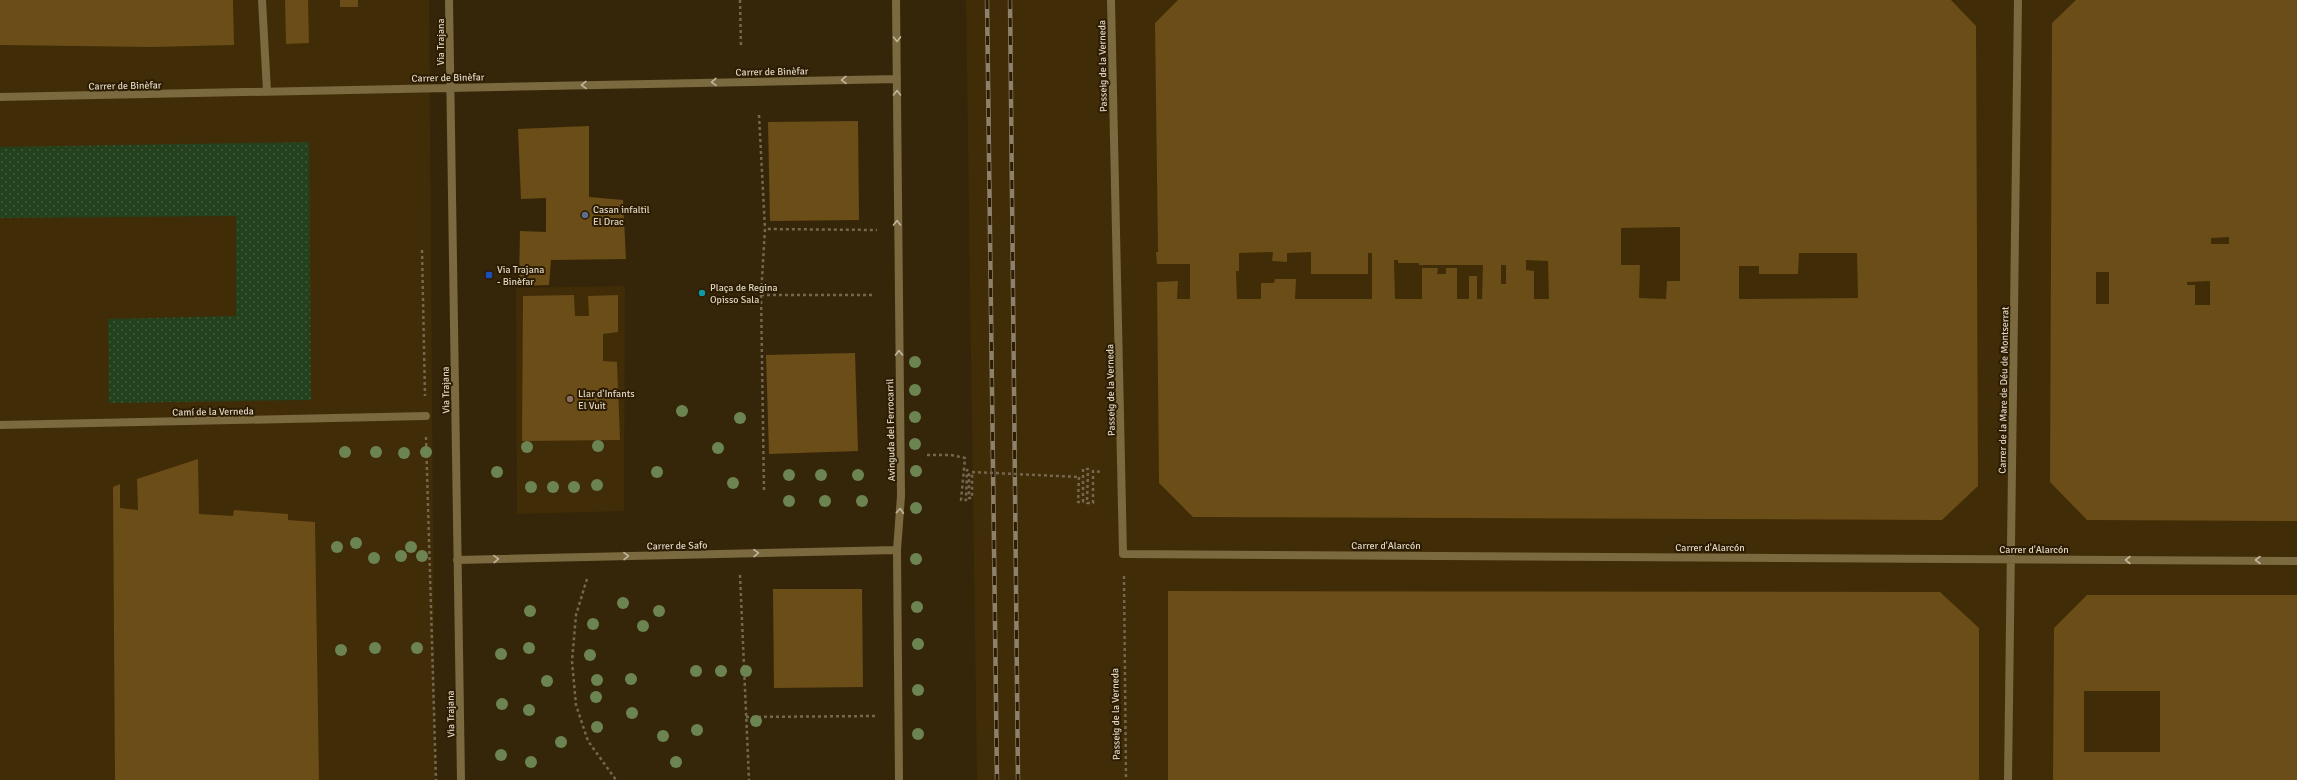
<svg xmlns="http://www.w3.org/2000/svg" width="2297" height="780" viewBox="0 0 2297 780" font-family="Signika,sans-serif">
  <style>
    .built { fill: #402c06 }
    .grass { fill: url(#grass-dots) }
    .building { fill: #6b4d17; fill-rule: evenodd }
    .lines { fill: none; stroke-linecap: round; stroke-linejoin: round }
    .path { stroke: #75674f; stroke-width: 2.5; stroke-dasharray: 3 3; stroke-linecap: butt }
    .lane { stroke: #7b693f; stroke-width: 8 }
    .street { stroke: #7b693f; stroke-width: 8 }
    .rail-casing { stroke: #8e816b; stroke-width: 4.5 }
    .rail { stroke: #2c1c01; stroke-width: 3; stroke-dasharray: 9; stroke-linecap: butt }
    .path-bridge { stroke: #75674f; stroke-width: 2.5; stroke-dasharray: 3 3; stroke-linecap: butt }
    .tree { fill: #6c8452 }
    .oneway { stroke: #c1b59d }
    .service-dot { fill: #5c6f8a; stroke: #2c1c01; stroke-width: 1.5 }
    .transit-dot { fill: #1a4fb4; stroke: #2c1c01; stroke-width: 1.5 }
    .culture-dot { fill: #0f9aa8; stroke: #2c1c01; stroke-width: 1.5 }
    .education-dot { fill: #8d6e63; stroke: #2c1c01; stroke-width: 1.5 }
    .labels { text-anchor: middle; stroke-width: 4; stroke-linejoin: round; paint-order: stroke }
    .street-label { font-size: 10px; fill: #dfd5c5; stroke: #2c1c01 }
    .poi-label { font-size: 10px; fill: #dfd5c5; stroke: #2c1c01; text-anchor: start }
  </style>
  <defs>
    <pattern id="grass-dots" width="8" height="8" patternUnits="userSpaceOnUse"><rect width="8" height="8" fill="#24411d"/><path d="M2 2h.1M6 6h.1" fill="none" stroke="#435c3c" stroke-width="1.8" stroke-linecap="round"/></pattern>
  </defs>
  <rect width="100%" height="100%" fill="#362609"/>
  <!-- built -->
  <path class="built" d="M0 0H429L435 780H0Z
    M966 0H2297V780H977Z
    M625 286 624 511 517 514 516 288Z"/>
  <!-- grass -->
  <path class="grass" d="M309 142 311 400 109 403 108 319 236 316V216L0 218V147Z"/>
  <!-- building -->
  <path class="building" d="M0 0H233L234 45 152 47 0 45Z
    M285 0H308L309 43 286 44Z
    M340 0H358V7H340Z
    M1178 0H1951L1976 26 1978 486 1942 520 1193 517 1159 483 1157 282 1178 281 1177 299H1190V264H1157L1156 252H1158L1155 23ZM1680 227V281H1667L1666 299 1639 298 1640 265H1621V228ZM1273 252 1272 261 1287 262V253L1311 252V274H1368V253H1372V299H1295L1296 279H1275L1274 283H1261V299H1237L1236 271H1239V253ZM1799 253H1857L1858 298 1739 299V266H1759V274H1798ZM1394 260H1398V263H1419V265H1483L1482 299H1477V276H1469V299H1457V268H1446V274H1437L1438 268H1422V299H1395ZM1526 260 1548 261 1549 299H1534V271L1526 270ZM1501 265H1506V284H1501Z
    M2076 0H2297V521L2087 520 2050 482 2052 23ZM2229 237V244H2211V238ZM2096 272H2109V304H2096ZM2210 281V305H2195V285H2187V282Z
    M858 121 859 220 770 221 768 122Z
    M589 126V197L623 200 626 259 551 260 549 285 519 286 520 231 546 232V198L521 199 518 129Z
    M574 295 575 316H589L588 296 618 295V332L603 334V361L617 362 620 440 522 441 523 296Z
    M855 353 858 451 769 454 766 355Z
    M198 459 199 514 233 516 234 510 288 514V520L315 522 319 780H115L113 487 120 484V508L138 510 137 479Z
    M773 589H862L863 687 774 688Z
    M1168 591 1940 592 1979 628V780H1168Z
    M2087 595H2297V780H2053L2054 628ZM2084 691H2160V752H2084Z"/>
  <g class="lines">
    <!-- path -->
    <path class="path" d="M740 0 741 48
      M759 115 765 229
      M422 250 425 396
      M761 295H875
      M426 437 436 780
      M927 455H951L965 458 961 500H966L967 470 969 471V498H972V472
      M1079 477 1078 502H1083V469H1088L1087 503H1093V471L1101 472
      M764 490 761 295 765 229 877 230
      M740 575 749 780
      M1124 576 1126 780
      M587 579 576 615 572 661 576 705 588 741 616 780
      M746 717 876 716"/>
    <!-- lane -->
    <path class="lane" d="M262 0 267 91"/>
    <!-- street -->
    <path class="street" d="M449 0 461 780
      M896 0 901 496 897 550 899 780
      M1111 0 1123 554 2297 561
      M0 97 897 79
      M0 425 426 416
      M457 560 897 550
      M2008 780 2018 0"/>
    <!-- rail casing -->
    <g class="rail-casing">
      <path id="rail" d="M987 0 997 780
        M1010 0 1018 780"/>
    </g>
    <!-- rail -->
    <use href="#rail" class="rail"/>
    <!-- path-bridge -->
    <path class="path-bridge" d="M972 472 1079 477"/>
  </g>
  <!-- trees -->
  <g class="tree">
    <circle cx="915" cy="362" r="6"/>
    <circle cx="915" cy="390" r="6"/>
    <circle cx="682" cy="411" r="6"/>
    <circle cx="915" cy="417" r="6"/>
    <circle cx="740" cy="418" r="6"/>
    <circle cx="915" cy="444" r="6"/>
    <circle cx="598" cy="446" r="6"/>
    <circle cx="527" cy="447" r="6"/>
    <circle cx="718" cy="448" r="6"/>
    <circle cx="345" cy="452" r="6"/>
    <circle cx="376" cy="452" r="6"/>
    <circle cx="426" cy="452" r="6"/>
    <circle cx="404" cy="453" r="6"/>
    <circle cx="916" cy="471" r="6"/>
    <circle cx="497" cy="472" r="6"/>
    <circle cx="657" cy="472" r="6"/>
    <circle cx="789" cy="475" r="6"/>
    <circle cx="821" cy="475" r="6"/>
    <circle cx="858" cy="475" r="6"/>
    <circle cx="733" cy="483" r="6"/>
    <circle cx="597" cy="485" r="6"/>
    <circle cx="531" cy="487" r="6"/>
    <circle cx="553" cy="487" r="6"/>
    <circle cx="574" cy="487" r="6"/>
    <circle cx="789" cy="501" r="6"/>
    <circle cx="825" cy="501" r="6"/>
    <circle cx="862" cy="501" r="6"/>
    <circle cx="916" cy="508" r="6"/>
    <circle cx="356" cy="543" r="6"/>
    <circle cx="337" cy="547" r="6"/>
    <circle cx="411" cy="547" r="6"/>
    <circle cx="401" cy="556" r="6"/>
    <circle cx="422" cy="556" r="6"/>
    <circle cx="374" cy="558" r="6"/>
    <circle cx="916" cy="559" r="6"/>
    <circle cx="623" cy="603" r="6"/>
    <circle cx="917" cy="607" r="6"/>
    <circle cx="530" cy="611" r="6"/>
    <circle cx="659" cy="611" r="6"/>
    <circle cx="593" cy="624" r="6"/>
    <circle cx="643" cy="626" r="6"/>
    <circle cx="918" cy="644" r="6"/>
    <circle cx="375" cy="648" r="6"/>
    <circle cx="417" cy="648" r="6"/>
    <circle cx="529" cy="648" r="6"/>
    <circle cx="341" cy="650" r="6"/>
    <circle cx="501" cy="654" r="6"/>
    <circle cx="590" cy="655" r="6"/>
    <circle cx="696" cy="671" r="6"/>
    <circle cx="721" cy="671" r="6"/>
    <circle cx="746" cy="671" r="6"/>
    <circle cx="631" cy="679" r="6"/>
    <circle cx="597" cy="680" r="6"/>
    <circle cx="547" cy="681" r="6"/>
    <circle cx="918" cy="690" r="6"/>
    <circle cx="596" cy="697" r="6"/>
    <circle cx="502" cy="704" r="6"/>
    <circle cx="529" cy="710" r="6"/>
    <circle cx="632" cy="713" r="6"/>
    <circle cx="756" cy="721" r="6"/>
    <circle cx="597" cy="727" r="6"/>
    <circle cx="697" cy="730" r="6"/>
    <circle cx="918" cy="734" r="6"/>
    <circle cx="663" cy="736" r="6"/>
    <circle cx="561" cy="742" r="6"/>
    <circle cx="501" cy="755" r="6"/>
    <circle cx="531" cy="762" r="6"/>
    <circle cx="676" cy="762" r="6"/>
  </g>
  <!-- one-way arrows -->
  <defs><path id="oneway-chevron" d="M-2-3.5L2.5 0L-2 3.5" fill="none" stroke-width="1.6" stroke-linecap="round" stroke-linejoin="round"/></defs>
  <g class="oneway">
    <use href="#oneway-chevron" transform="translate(897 39) rotate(89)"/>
    <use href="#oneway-chevron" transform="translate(844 80) rotate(179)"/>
    <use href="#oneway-chevron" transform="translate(714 82) rotate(179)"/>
    <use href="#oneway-chevron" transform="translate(584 85) rotate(179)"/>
    <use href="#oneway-chevron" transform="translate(897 93) rotate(-90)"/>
    <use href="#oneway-chevron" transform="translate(897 223) rotate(-90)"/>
    <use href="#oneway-chevron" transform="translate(899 353) rotate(-91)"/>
    <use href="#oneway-chevron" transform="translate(900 511) rotate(-86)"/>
    <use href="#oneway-chevron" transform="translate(756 553) rotate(-1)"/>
    <use href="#oneway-chevron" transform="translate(626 556) rotate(-1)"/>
    <use href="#oneway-chevron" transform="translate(496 559) rotate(-2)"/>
    <use href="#oneway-chevron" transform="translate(2128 560) rotate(-180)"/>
    <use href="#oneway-chevron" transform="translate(2258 560) rotate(-180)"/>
  </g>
  <!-- markers -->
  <circle class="service-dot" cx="585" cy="215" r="4"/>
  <rect class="transit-dot" x="485" y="271" width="8" height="8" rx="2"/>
  <circle class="culture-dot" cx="702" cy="293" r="4"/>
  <circle class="education-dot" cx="570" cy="399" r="4"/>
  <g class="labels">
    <!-- street labels -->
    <g class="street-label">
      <text transform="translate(440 42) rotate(-90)" y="4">Via Trajana</text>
      <text transform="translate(1102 66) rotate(-91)" y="4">Passeig de la Verneda</text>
      <text transform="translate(772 71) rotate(-1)" y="4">Carrer de Binèfar</text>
      <text transform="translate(448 77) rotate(-1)" y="4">Carrer de Binèfar</text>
      <text transform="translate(125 85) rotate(-1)" y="4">Carrer de Binèfar</text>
      <text transform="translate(445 390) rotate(-91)" y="4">Via Trajana</text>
      <text transform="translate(1110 390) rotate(-91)" y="4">Passeig de la Verneda</text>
      <text transform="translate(2003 390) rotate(-89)" y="4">Carrer de la Mare de Déu de Montserrat</text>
      <text transform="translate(213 411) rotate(-1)" y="4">Camí de la Verneda</text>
      <text transform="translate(890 430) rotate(-91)" y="4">Avinguda del Ferrocarril</text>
      <text transform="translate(677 545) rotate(-1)" y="4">Carrer de Safo</text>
      <text x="1386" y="549">Carrer d'Alarcón</text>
      <text x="1710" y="551">Carrer d'Alarcón</text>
      <text x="2034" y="553">Carrer d'Alarcón</text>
      <text transform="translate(450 714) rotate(-91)" y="4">Via Trajana</text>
      <text transform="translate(1115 714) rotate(-91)" y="4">Passeig de la Verneda</text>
    </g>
    <!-- poi labels -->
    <g class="poi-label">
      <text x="593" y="213">Casan infaltil<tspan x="593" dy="12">El Drac</tspan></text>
      <text x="497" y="273">Via Trajana<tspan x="497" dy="12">- Binèfar</tspan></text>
      <text x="710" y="291">Plaça de Regina<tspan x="710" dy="12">Opisso Sala</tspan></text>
      <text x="578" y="397">Llar d'Infants<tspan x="578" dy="12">El Vuit</tspan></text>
    </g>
  </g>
</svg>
